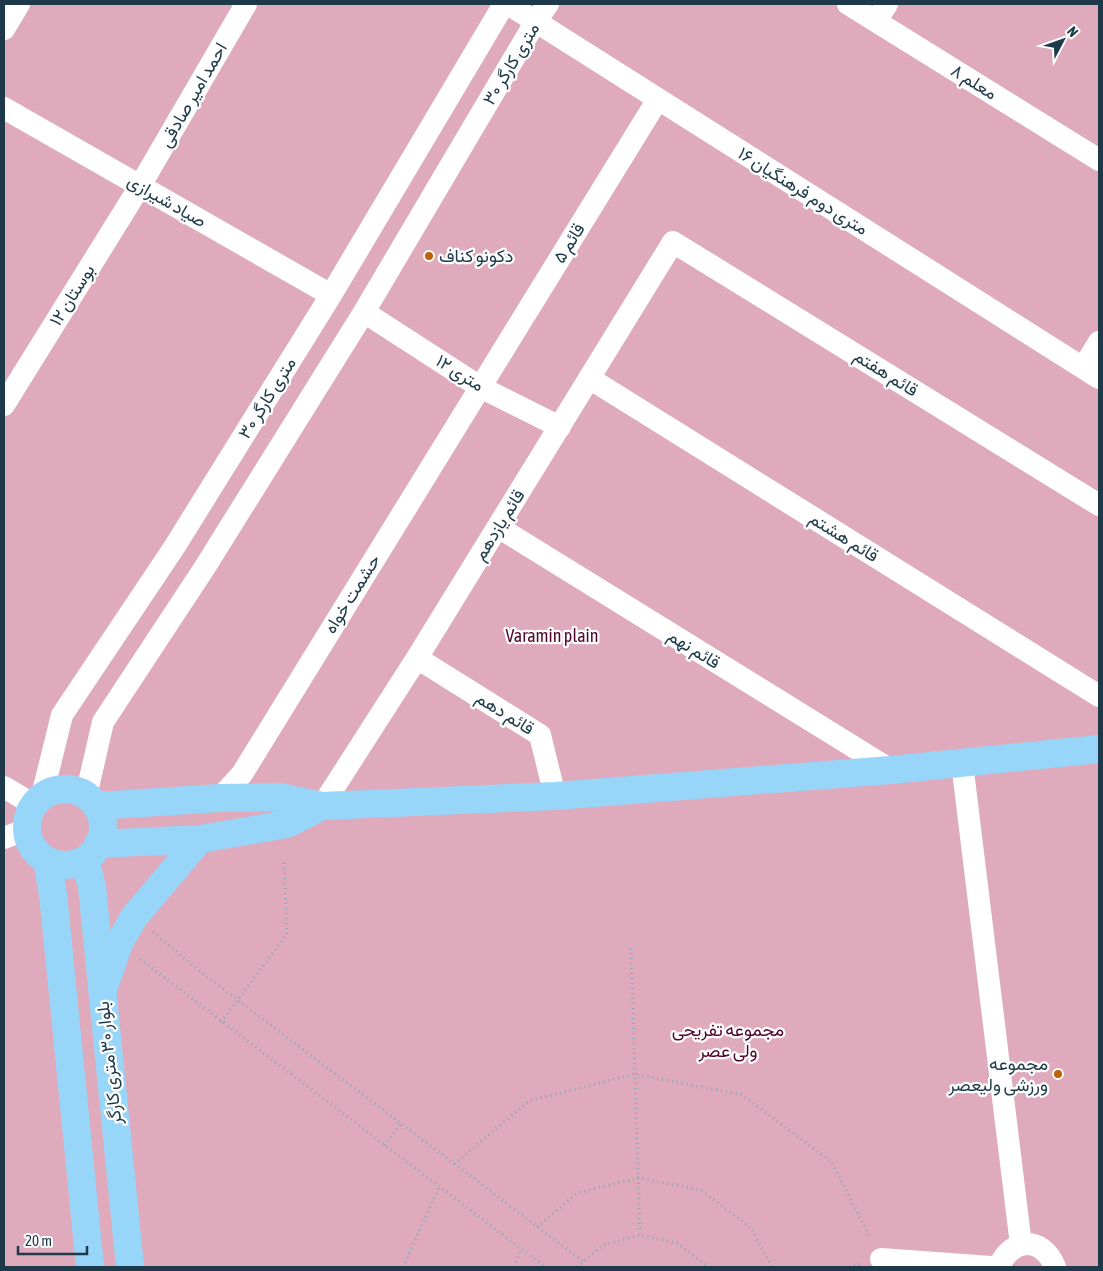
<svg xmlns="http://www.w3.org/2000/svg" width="1103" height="1271" viewBox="0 0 1103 1271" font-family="'Asap Condensed',Vazirmatn,sans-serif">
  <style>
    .green { fill: #deaabc }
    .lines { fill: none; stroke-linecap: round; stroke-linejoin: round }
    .path { stroke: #8ca7b8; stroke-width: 3; stroke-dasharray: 1 4; stroke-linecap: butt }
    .minor { stroke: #fff; stroke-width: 22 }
    .major { stroke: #98d6f9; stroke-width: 28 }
    .poi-dot { fill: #bd6305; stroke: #fff; stroke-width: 2 }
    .labels { text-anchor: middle; stroke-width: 4.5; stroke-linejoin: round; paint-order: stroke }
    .street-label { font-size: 18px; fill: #1e3a4a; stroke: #fff }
    .poi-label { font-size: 18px; fill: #1e3a4a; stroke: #fff; text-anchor: start }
    .park-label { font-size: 18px; fill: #52052d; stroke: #fff }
  </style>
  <rect width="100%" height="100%" fill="#d1ebfc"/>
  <!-- green -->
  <path class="green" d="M4 4H1099V1267H4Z"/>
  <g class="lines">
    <!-- path -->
    <path class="path" d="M153 932 202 973 584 1262
      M631 948 640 1235
      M140 959 545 1267
      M221 1022 287 934 284 860
      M384 1145 401 1124
      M454 1164 529 1101 635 1074 743 1095 831 1161 871 1239
      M537 1227 577 1193 638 1178 701 1190 751 1228 772 1267
      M403 1267 439 1187
      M514 1267 521 1249
      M577 1267 603 1245 640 1235 677 1243 708 1267
      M849 1267 861 1264"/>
    <!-- minor -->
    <path class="minor" d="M508 4 1099 378
      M848 4 1099 160
      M876 21 887 4
      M4 29 19 4
      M4 108 331 295
      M364 312 480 387 560 427
      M1083 368 1099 342
      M589 378 1099 696
      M4 405 140 186 246 4
      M498 527 891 770
      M417 658 540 735 555 796
      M962 763 1021 1245
      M4 787 34 805
      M42 796 62 715 175 546 331 295 504 4
      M86 796 103 722 205 567 364 312 536 21 548 4
      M220 798 242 774 658 99
      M322 806 417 658 673 242 1099 505
      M4 838 27 829
      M881 1259 991 1267
      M999 1267C1011 1237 1043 1236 1055 1267"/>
    <!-- major -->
    <path class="major" d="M27 827a38 38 0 1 1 76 0a38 38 0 1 1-76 0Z
      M96 806 220 798 280 797 322 806 555 796 891 770 1099 749
      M98 844 200 839 287 824 322 806
      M85 859 92 887 130 1267
      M47 860 53 894 90 1267
      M105 984 119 943 134 917 200 839"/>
  </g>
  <!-- markers -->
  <g class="poi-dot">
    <circle cx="429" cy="256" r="5"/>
    <circle cx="1058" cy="1074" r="5"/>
  </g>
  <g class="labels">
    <!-- street labels -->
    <g class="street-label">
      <text transform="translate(511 64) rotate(-59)" y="6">۳۰ متری کارگر</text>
      <text transform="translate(974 82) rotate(32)" y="6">معلم ۸</text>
      <text transform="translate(193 95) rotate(-60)" y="6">احمد امیر صادقی</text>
      <text transform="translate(803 191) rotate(32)" y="6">۱۶ متری دوم فرهنگیان</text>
      <text transform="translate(167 201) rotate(30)" y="6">صیاد شیرازی</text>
      <text transform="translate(569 243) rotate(-58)" y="6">قائم ۵</text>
      <text transform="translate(72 295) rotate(-58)" y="6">بوستان ۱۲</text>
      <text transform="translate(460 373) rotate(32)" y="6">۱۲ متری</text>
      <text transform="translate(886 373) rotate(32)" y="6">قائم هفتم</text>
      <text transform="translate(267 398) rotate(-58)" y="6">۳۰ متری کارگر</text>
      <text transform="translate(499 525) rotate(-58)" y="6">قائم یازدهم</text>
      <text transform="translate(844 537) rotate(32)" y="6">قائم هشتم</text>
      <text transform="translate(352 594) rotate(-58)" y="6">حشمت خواه</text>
      <text transform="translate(694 649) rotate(32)" y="6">قائم نهم</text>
      <text transform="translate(505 713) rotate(32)" y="6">قائم دهم</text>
      <text transform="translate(109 1063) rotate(-96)" y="6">بلوار ۳۰ متری کارگر</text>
    </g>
    <!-- poi labels -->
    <g class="poi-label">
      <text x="439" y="262">دکونو کناف</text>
      <text x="1048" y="1070" text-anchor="end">مجموعه<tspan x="1048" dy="21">ورزشی ولیعصر</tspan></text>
    </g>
    <!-- park labels -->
    <g class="park-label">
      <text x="552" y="642">Varamin plain</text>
      <text x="728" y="1036">مجموعه تفریحی<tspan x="728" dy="21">ولی عصر</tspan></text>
    </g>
  </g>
  <!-- border -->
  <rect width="1103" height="1271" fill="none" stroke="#1e3a4a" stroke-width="10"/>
  <!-- north arrow -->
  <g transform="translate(1063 40) rotate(49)" stroke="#ffffff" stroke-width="4" paint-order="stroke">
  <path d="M0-4L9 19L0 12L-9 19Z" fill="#1e3a4a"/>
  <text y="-8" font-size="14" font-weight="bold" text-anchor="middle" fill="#1e3a4a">N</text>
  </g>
  <!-- scale -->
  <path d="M18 1246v8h69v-8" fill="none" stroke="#1e3a4a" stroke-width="2.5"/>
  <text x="25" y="1246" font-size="15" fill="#1e3a4a" stroke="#ffffff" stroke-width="4" paint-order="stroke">20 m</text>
</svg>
